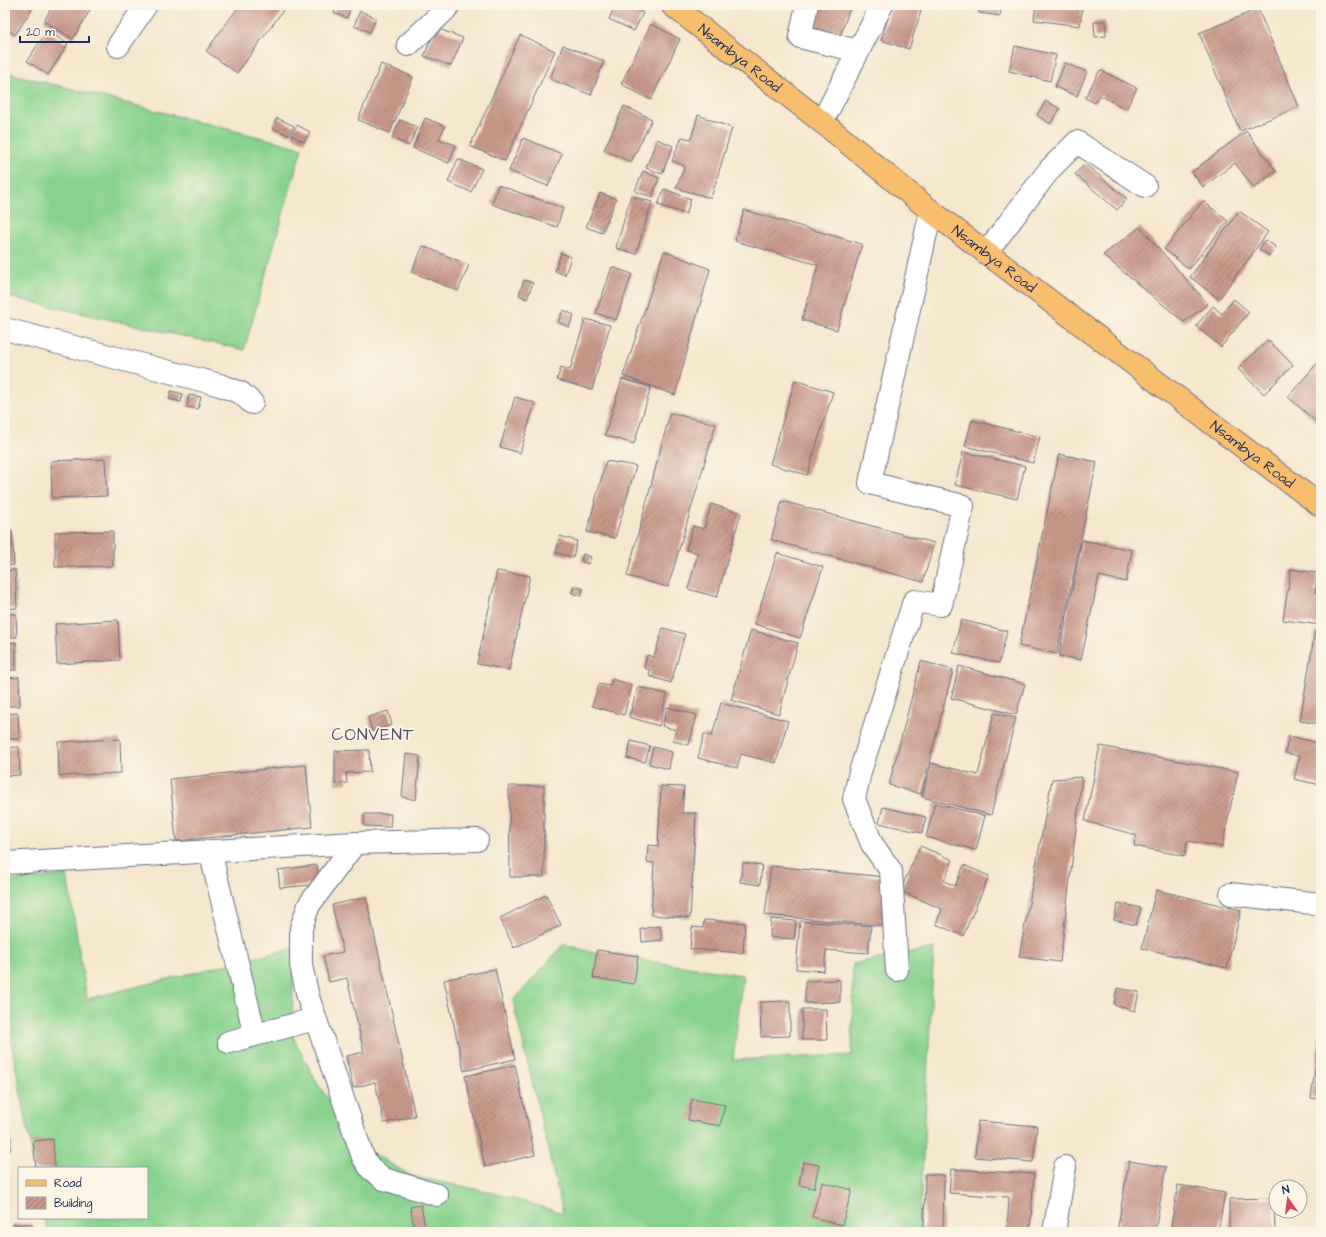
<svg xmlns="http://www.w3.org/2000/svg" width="1326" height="1237" viewBox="0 0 1326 1237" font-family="'Architects Daughter',sans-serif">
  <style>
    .grass { fill: #87d28e; stroke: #518076 }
    .building { fill: url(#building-hatch) }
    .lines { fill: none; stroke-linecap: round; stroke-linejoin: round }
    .minor-casing { stroke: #676f85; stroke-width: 24 }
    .major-casing { stroke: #676f85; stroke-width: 24 }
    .minor { stroke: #fff; stroke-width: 22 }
    .major { stroke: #f9be6d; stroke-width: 22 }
    .labels { text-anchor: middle; stroke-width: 3.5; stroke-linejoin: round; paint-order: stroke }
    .street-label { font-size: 15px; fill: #1b2f5e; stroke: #fcf5e5 }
    .quarter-label { font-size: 17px; letter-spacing: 1px; fill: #58546d; stroke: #fcf5e5 }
  </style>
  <defs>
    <pattern id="building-hatch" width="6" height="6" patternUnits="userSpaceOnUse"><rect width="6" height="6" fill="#c8998a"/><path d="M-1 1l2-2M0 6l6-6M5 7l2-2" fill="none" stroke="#a27d74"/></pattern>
  </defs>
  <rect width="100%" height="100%" fill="#fcf5e5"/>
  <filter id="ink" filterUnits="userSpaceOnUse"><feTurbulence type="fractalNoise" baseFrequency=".025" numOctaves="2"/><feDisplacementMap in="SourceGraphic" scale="8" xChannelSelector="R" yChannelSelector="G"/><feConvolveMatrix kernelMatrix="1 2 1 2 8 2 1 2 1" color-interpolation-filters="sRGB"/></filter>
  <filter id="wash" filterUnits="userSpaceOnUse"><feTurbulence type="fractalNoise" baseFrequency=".012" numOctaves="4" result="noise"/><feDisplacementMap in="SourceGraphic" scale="16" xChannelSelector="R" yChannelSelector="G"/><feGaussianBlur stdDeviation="0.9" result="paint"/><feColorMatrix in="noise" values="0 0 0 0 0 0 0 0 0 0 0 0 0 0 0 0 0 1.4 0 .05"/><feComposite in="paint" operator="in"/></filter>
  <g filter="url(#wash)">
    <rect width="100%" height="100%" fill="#f5e7cd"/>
    <!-- grass -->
    <path class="grass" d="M5 72 302 148 244 350 5 296Z
      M67 875 87 999 294 948 292 1035 317 1083 361 1146 411 1176 486 1191 563 1213 513 1001 564 944 594 953 743 975 733 1060 852 1055 853 964 934 948 919 1232H47L44 1218H147V1168H35L7 1020 5 1003V881Z"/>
    <g id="blocks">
      <!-- building -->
      <path class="building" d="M5 5H35L15 35 5 28Z
        M53 5H93L73 39 44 21Z
        M240 5H287L237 73 206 51Z
        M337 5H346L351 7 347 18 334 13Z
        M421 5H443L438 14Z
        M615 5H628L643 13 634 31 609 19Z
        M813 5H851L839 39 806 28Z
        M892 5H923L909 49 881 40Z
        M980 5H1002L1000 16 979 13Z
        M1036 5H1049L1082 9 1080 26 1034 20Z
        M1258 9 1299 107 1240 131 1199 33Z
        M360 11 376 18 370 32 354 26Z
        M1105 21 1106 36 1095 37 1094 22Z
        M651 24 680 39 651 100 621 84Z
        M436 28 463 38 451 66 424 56Z
        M47 31 68 44 48 75 27 61Z
        M520 35 555 51 505 161 470 146Z
        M563 45 604 61 591 95 550 79Z
        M1015 46 1056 55 1050 81 1009 71Z
        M1065 63 1087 72 1077 96 1055 87Z
        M381 64 413 77 390 133 358 120Z
        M1100 70 1137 88 1126 109 1099 95 1095 103 1085 98Z
        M1046 101 1060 109 1050 124 1037 115Z
        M624 106 652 119 631 162 604 150Z
        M698 115 732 128 711 198 676 188 685 166 672 161 682 137 691 139Z
        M277 118 294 126 289 135 272 128Z
        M425 118 445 126 439 139 456 145 449 163 413 148Z
        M400 120 417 127 409 146 392 138Z
        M297 125 310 132 304 142 291 135Z
        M1246 131 1276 171 1254 188 1235 163 1203 187 1192 172Z
        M523 138 562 154 548 186 509 171Z
        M657 139 673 146 662 174 646 168Z
        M458 159 482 169 471 192 448 182Z
        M1085 164 1127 199 1117 210 1075 174Z
        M643 171 659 178 652 197 635 191Z
        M498 185 563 208 557 227 492 204Z
        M664 189 691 199 686 214 658 205Z
        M600 193 616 199 602 233 586 227Z
        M631 196 652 202 636 254 616 248Z
        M1203 201 1228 221 1189 269 1164 249Z
        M744 210 862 244 837 330 802 320 818 265 735 241Z
        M1239 211 1268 232 1219 299 1190 277Z
        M1140 227 1208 304 1184 322 1103 255Z
        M1265 240 1276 247 1269 256 1259 249Z
        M423 246 469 265 458 291 412 272Z
        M664 251 710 269 675 395 623 376Z
        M561 253 571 257 565 275 555 271Z
        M612 267 632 274 616 320 596 313Z
        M524 280 533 283 527 299 519 295Z
        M1234 299 1249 312 1221 347 1196 326 1213 306 1222 314Z
        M563 310 574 315 569 327 558 322Z
        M585 319 610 325 592 390 557 380 561 367 570 370Z
        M1268 340 1293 365 1264 394 1238 369Z
        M1320 360 1321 361V426L1288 397Z
        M622 379 651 387 634 444 605 435Z
        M795 380 833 392 807 475 770 464Z
        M171 391 183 394 181 402 169 399Z
        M189 395 201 397 198 409 187 407Z
        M515 397 535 403 520 453 500 447Z
        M670 413 716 424 668 587 627 576Z
        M972 420 1040 437 1033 463 965 446Z
        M963 452 1025 466 1017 499 955 485Z
        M1059 454 1097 462 1057 654 1019 646Z
        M105 459 107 496 52 498 51 461Z
        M606 461 636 466 615 538 587 532Z
        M782 501 934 543 923 582 771 540Z
        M711 504 741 513 717 597 688 589 698 553 686 550 693 526 704 529Z
        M5 530H12L14 565 5 566Z
        M113 531V566L55 567V532Z
        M560 536 577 541 573 557 556 553Z
        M1082 540 1132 550 1126 582 1099 576 1081 660 1059 656Z
        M777 553 823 567 800 638 755 624Z
        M583 554 591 557 588 564 581 561Z
        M1291 569 1318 573 1315 592 1321 593V625L1283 620Z
        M15 570 17 608 5 609V571Z
        M497 571 530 576 509 670 477 664Z
        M574 586 583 589 581 596 572 593Z
        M5 614H16L17 637H5Z
        M118 620 120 660 57 664 55 624Z
        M961 620 1007 631 999 663 953 653Z
        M663 628 685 634 671 683 649 676 650 670 644 668 647 655 654 657Z
        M751 630 798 643 779 714 731 700Z
        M1315 631 1321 632V724L1300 721Z
        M16 642V670H5V643Z
        M921 661 953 670 921 794 889 785Z
        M959 666 1025 684 1016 715 951 698Z
        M19 677 20 706H5V678Z
        M612 679 632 685 624 715 592 706 599 684 610 686Z
        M638 687 667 694 659 726 629 717Z
        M721 703 788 721 776 763 741 754 737 768 698 758 704 734 712 736Z
        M667 707 697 715 689 745 673 741 676 730 662 726Z
        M388 711 392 725 372 731 368 717Z
        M18 713 19 739H5V714Z
        M994 713 1016 718 991 815 922 797 931 763 978 775Z
        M1289 736 1319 743 1321 739V785L1294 779 1300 756 1285 753Z
        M120 739 121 773 59 776 58 742Z
        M631 741 650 746 645 762 627 758Z
        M1100 746 1238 772 1222 847 1187 841 1185 856 1134 846 1136 835 1085 821Z
        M19 747 20 775 5 776V748Z
        M653 747 672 752 669 769 649 764Z
        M369 750 370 772 346 773 347 783 335 784V751Z
        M406 754 420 756 416 800 402 797Z
        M306 765 312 827 176 841 170 779Z
        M1082 777 1060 962 1019 957 1052 779Z
        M509 786H544V877H510Z
        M661 786 684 787 682 813H696L690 918 651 915 654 863 647 862 648 845 658 846Z
        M935 803 985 816 976 850 926 837Z
        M883 807 926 817 922 833 879 823Z
        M364 814H391L390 827 364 826Z
        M920 846 953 860 944 881 955 886 964 865 989 876 963 936 936 924 942 909 900 891Z
        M743 863 762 865 760 885 740 882Z
        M317 865 319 884 280 888 278 870Z
        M771 866 886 877 887 926 765 915Z
        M1156 890 1241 910 1227 968 1142 948Z
        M546 895 561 925 514 948 500 918Z
        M366 897 415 1116 384 1123 375 1082 353 1088 346 1056 364 1052 347 978 329 982 323 956 343 952 332 905Z
        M1118 903 1141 908 1136 925 1114 920Z
        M771 919 796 921 794 939 770 937Z
        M704 920 745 923 743 953 690 949 692 927 703 928Z
        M800 921 871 926 868 953 826 950 824 971 796 969Z
        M660 926 662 940 642 942 641 929Z
        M597 950 638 956 634 984 593 978Z
        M495 969 515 1059 464 1071 444 980Z
        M840 980V1002L805 1003V981Z
        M1117 988 1139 992 1135 1011 1114 1005Z
        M790 1001V1036L761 1037 760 1002Z
        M802 1009H826L827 1040H802Z
        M1320 1034H1321V1099L1311 1098Z
        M515 1065 535 1155 485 1167 465 1076Z
        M692 1099 725 1105 720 1126 688 1120Z
        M978 1121 1037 1126 1033 1162 975 1157Z
        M5 1137H11L10 1151H5Z
        M53 1139 55 1168H36L33 1141Z
        M1129 1161 1166 1167 1155 1232H1117Z
        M803 1162 819 1165 814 1188 799 1185Z
        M951 1169 1034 1174 1030 1232H1007L1009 1197 949 1193Z
        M925 1174 944 1175 943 1232H924Z
        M822 1182 852 1190 842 1225 812 1217Z
        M1178 1185 1225 1193 1218 1232H1170Z
        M1274 1198 1275 1232H1229V1199Z
        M421 1205 426 1232H415L410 1207Z
        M13 1224H32V1232H13Z"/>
    </g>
  </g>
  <g filter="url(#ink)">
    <use href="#blocks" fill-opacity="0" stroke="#676f85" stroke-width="1"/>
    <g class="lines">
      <!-- minor casing -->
      <g class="minor-casing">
        <path id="minor" d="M807 5 800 37 858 51
          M408 45 444 11 449 5
          M118 46 146 5
          M822 122 882 5
          M986 253 1050 169 1077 142 1145 186
          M5 329 220 385 241 393 252 403
          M355 843 309 905 301 928V965L308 997 363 1157 371 1169 384 1179 437 1195
          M210 851 255 1035
          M5 863 355 843 477 840
          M1231 894 1321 904
          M897 970 891 871 872 844 854 799 860 772 914 601 941 605 963 506 870 483 931 211
          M229 1042 315 1019
          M1054 1232 1065 1167"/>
      </g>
      <!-- major casing -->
      <g class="major-casing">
        <g id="major">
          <path id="s1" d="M672 5 822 122 931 211 1321 506"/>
        </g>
      </g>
      <!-- minor -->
      <use href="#minor" class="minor"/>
      <!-- major -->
      <use href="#major" class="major"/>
    </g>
  </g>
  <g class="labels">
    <!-- street labels -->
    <g class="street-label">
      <text dy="5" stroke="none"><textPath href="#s1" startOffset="86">Nsambya Road</textPath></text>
      <text dy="5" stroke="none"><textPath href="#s1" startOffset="410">Nsambya Road</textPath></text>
      <text dy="5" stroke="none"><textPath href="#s1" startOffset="734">Nsambya Road</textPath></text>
    </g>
    <!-- quarter labels -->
    <g class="quarter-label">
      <text x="373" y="740">CONVENT</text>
    </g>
  </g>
  <!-- margin -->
  <rect width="1326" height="1237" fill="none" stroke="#fcf5e5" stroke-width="20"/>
  <!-- legend -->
  <rect x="18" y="1167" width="130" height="52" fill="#fcf5e5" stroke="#a2a6af"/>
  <rect x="26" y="1180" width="20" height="6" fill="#f9be6d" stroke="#a2a6af"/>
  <text x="54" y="1187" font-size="12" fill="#1b2f5e">Road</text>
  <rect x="26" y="1197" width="20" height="12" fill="url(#building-hatch)" stroke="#a2a6af"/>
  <text x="54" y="1207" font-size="12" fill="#1b2f5e">Building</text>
  <!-- north arrow -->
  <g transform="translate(1288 1199) rotate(346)"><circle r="19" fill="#fcf5e5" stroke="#a2a6af"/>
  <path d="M0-3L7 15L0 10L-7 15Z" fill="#d1495b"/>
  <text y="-6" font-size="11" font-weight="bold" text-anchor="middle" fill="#1b2f5e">N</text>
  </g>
  <!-- scale -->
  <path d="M20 36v6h69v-6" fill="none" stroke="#1b2f5e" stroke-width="2"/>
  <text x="26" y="36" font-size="12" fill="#1b2f5e" stroke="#fcf5e5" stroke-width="3" paint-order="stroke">20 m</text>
</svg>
